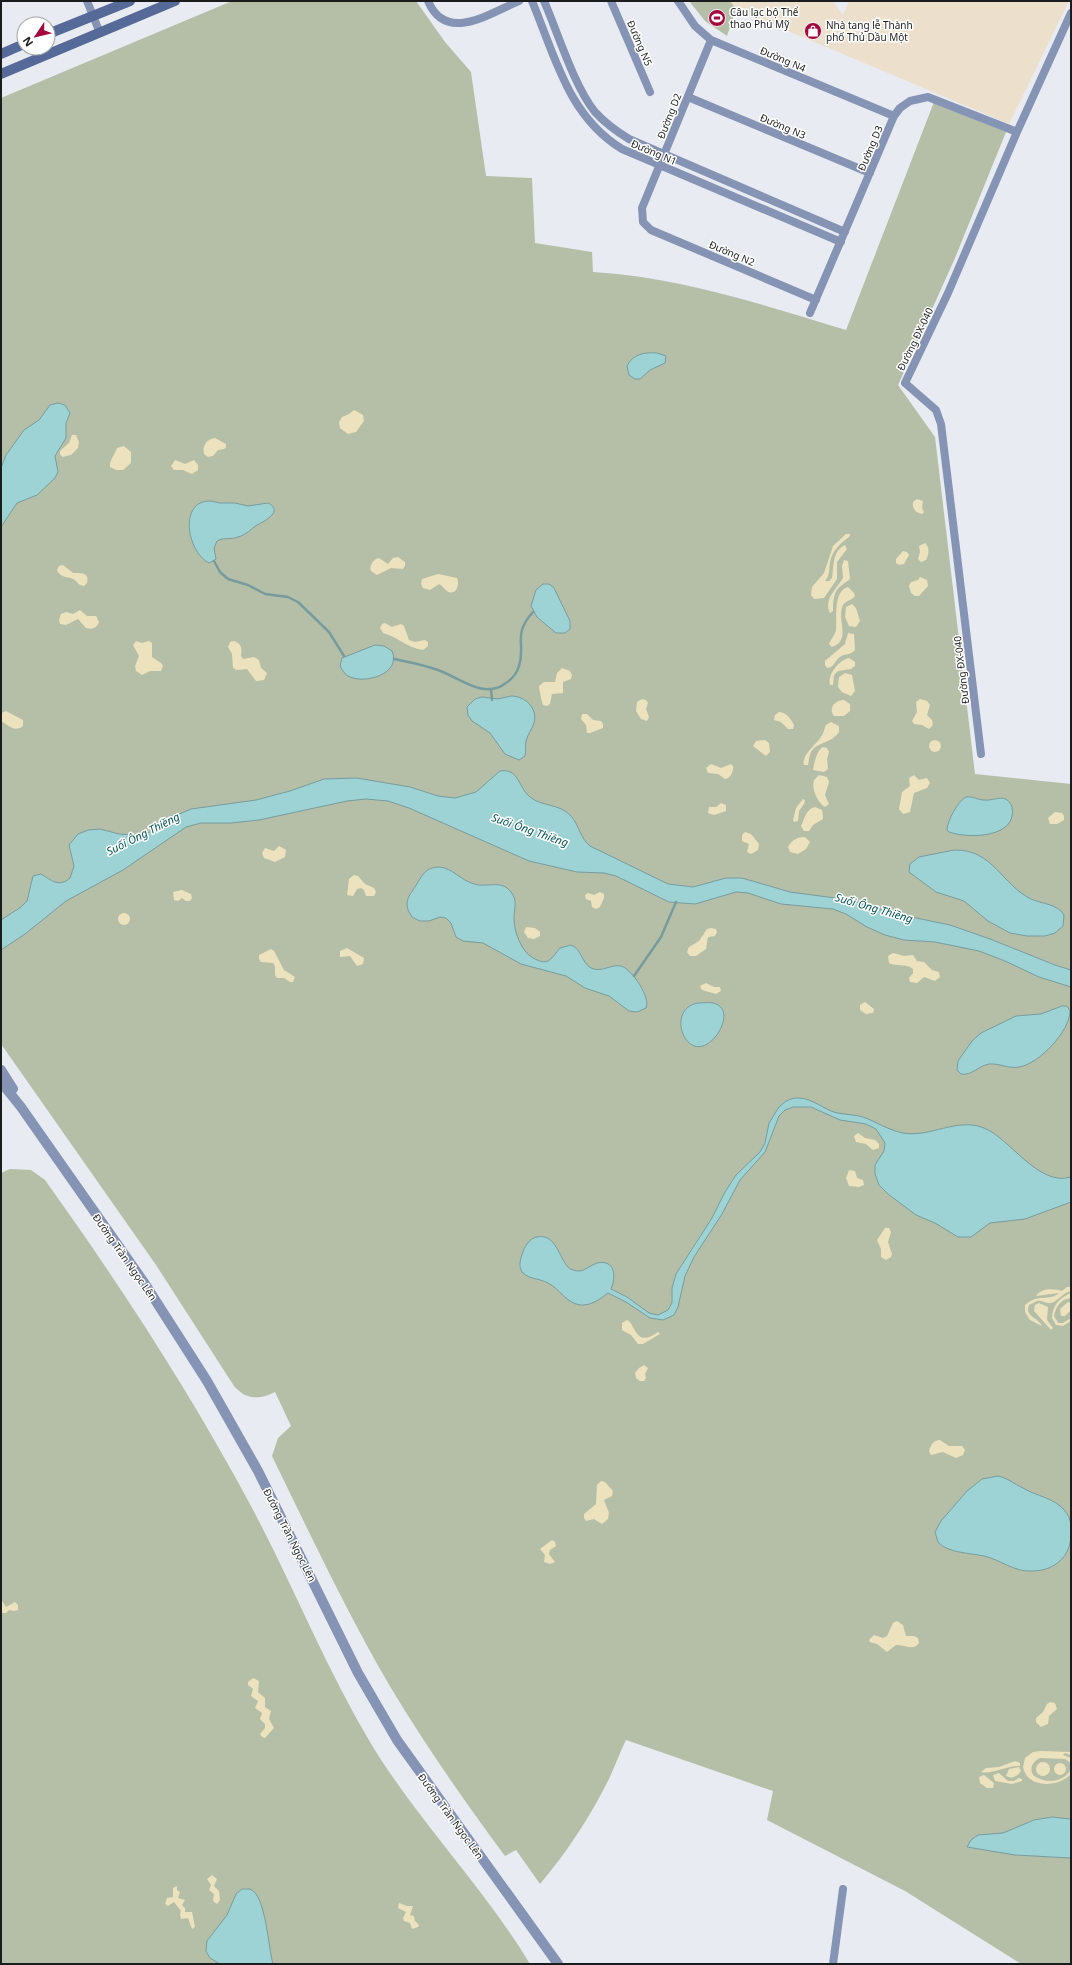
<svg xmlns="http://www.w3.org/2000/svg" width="1072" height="1965" viewBox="0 0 1072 1965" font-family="'Noto Sans',sans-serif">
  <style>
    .commercial { fill: #ece0cc }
    .green { fill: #b5bfa7 }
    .sand { fill: #ece2bd }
    .water { fill: #9ed3d5; stroke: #779c9e }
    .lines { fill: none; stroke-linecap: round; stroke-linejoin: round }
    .stream { stroke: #779c9e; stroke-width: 2.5 }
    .minor { stroke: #8594b5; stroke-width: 8 }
    .tertiary { stroke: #8594b5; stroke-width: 10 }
    .secondary { stroke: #556a99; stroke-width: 10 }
    .labels { text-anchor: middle; stroke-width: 3; stroke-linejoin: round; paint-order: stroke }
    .poi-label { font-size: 10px; fill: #1b1c1d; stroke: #fff; text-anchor: start }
    .street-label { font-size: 10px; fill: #1b1c1d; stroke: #fff }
    .water-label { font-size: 11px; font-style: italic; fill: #045457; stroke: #fff }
  </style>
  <rect width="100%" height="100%" fill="#e8ebf1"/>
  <!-- commercial -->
  <path class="commercial" d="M730 1H833L843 15 849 1H1069L1009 124 736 9Z"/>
  <!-- green -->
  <path class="green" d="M232 1H416L445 42 471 72 486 176 532 178 535 243 592 252 593 272C679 277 764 305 846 330L934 102 1006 132 955 258 898 385 935 437 975 774 1071 784V1964H1021L905 1891 767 1820 773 1791 626 1740C620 1752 615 1766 609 1779 590 1817 567 1852 540 1884L516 1850 505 1856C464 1801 426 1746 391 1688 347 1613 310 1534 272 1456L278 1438 291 1426 275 1392C260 1400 246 1400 234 1386L156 1265 1 1044V98Z
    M689 1H730L736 9 727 36 705 21Z
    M10 1169 31 1170 45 1180C120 1285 190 1392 251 1506 292 1583 325 1666 370 1742 417 1820 483 1886 530 1964H1V1173Z"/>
  <!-- sand -->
  <path class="sand" d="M354 410 363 415 364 421 356 432 348 434 340 428 339 422 342 417 349 414Z
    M72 435H76L79 442 78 448 71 455 62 457 60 454V451L69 443Z
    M215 438 226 444V447L224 449 218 450 213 456 208 457 204 454C202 445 207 439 215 438Z
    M124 446 131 452V463L123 470H116L110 467C109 461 115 454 117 448Z
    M175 460 185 464 194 460 198 465V470L192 474 183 470H174L171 466Z
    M917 499 923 501 922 508 924 512 922 514C916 513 912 509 913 502Z
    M846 534H850V536C840 544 833 549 830 562 829 569 830 575 825 581H829L832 578C834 567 832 551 845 545L847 549 837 562V579L824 598 814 599 811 595 812 587 824 573 833 546Z
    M925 543C930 547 929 554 926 560L921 562 918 559 920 552 919 546Z
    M903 551 907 552 909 555 904 564 899 565 896 563V559Z
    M398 557 405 562V566L403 569 391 568 377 575 371 571C369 566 373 559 379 558L388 564 393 558Z
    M844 560 848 561 850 579C847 582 845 582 842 585 833 591 833 602 833 611L830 613C823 599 837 589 843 578L842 566Z
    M63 565 73 573C80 573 90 572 87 583L84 586C78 585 78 582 73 579 67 576 60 578 57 570L59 566Z
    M438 574 457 578C460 584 456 597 447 591 444 589 443 586 439 584L430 590 423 588 421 584 422 579Z
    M920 577 927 580 928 586 919 596H915L911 593 909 586 911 582 918 580Z
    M848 587 854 593 855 596C852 601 846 600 843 605 836 619 852 640 832 647L829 644C831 639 835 635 836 630 837 618 833 591 848 587Z
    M852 604 856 608 860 621 856 627 849 626 845 617 846 607Z
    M80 610 87 616H96L99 622C97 628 92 630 86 628L78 619 66 625 60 624 59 620 61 614 66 612 73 614Z
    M385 623 392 627 401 624 404 626 409 640 415 642 425 640 428 642V646L423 650C407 648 398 637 383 633L380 628 382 624Z
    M848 633 854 634 855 650C850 656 845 653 840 657 834 661 835 667 827 668L825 665V661L845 644Z
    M136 641 142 643 149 641 152 643V657L161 663 163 666 161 671H150L142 675 136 671 135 666 139 656 133 645Z
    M230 642 234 641C242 644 242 648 241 656L243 659 254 657 259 660 261 668 267 673 264 680 256 681 247 669 237 670 233 668 232 654 228 647Z
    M849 658 855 662V666L851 669 838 671 834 675 833 685H830C827 675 839 660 849 658Z
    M562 668 570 671 572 675 571 679 563 682V693L552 694 550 704 547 706 543 705C542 703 539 689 539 686L544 682H555L557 673Z
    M845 673 852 675 855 691 851 696 842 692 838 687 839 677Z
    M642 699 646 700 648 703 646 709 649 717 647 721 641 719 636 711 637 702Z
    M920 699 927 701 930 705 927 715 932 720 933 725 929 729 922 725 914 724 912 721 917 712 916 702Z
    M844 700 850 704V711L844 716H834C828 708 835 700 844 700Z
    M6 711 23 720V726C14 733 9 725 1 721V713Z
    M779 712C786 712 791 719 794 725L793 729H788L781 722 774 720 775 715Z
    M582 714H587L593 720 601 721 603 724V728L590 733H587L586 725 581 719Z
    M831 722 839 726V732C831 744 818 741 811 752 809 756 809 761 808 765H804C801 755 816 745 821 737 824 733 824 729 826 725Z
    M765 740 769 743 770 752 766 756 753 746 756 741Z
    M929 746a6 6 0 1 1 12 0a6 6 0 1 1-12 0Z
    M823 747 827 748 829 752 827 759 828 769 824 772 813 770C814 763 817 750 823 747Z
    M711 764 721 768 731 764 733 766C734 771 730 779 725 779L718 774 708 773 706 768Z
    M819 775 827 777 829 782 825 795 829 804 825 807C818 803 811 789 814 780Z
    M914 775 919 780 927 778 930 783 927 788 914 793 910 812 903 814 899 809 902 792 910 786 909 778Z
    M803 799 805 800 804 804 799 811 798 821 794 822 793 820 796 808Z
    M721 803 726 805V811L714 815 708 813 709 807H716Z
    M815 807 822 810 823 815V819L813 825 809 831H804L801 826C805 818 806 809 815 807Z
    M1055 812 1062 813 1064 816V820L1057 824H1050L1048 818Z
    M745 832 751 834 759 844 758 850 751 854 747 852 749 844 742 841V835Z
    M805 837 810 842 806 849 798 854 790 852 788 847C792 840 797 837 805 837Z
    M279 846 286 850 285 857 275 862 264 858 262 853 265 848 274 851Z
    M354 875 358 876 365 884 374 888 376 892 374 896H366L364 890 361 888 357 889 353 896 347 895 349 879Z
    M182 890 191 894 192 898 190 901H186L182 898 178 901 174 900 173 892Z
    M600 892 604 894V898L600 907 596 909 592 907 591 901 586 899 585 895 588 893 594 895Z
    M118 919a6 6 0 1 1 12 0a6 6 0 1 1-12 0Z
    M526 927 535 928 540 932V936L534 939 528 938 524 932Z
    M711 928 716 929 717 932 715 936 708 937 706 949 696 956H690L687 952 689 947 699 941 707 929Z
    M347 948 364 958 363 964 357 966 350 956 340 957V951Z
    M271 949 274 951 284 970 295 977 293 982H290L284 978H277L275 975V966L273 963 261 962 259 959V955Z
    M893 953 904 956 913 955 917 961 924 962 932 970 939 972 940 977 935 981 924 977 917 983 910 982 909 978 913 973V969C906 963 897 967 889 963L888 956Z
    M706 983 714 987H720L721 991 716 994 702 990 700 986Z
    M865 1002 874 1009 873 1013 866 1014 860 1010V1005Z
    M858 1133 865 1138 875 1140 879 1144V1148L873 1150 866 1144 856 1142 854 1136Z
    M849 1170 855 1171 857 1178 863 1180 864 1185 859 1187 849 1186 846 1178Z
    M885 1228H889L891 1232 888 1242 892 1254 891 1257 886 1260 881 1257V1249L877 1240Z
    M1067 1287H1071V1291C1062 1293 1057 1302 1051 1303 1046 1304 1042 1300 1037 1301L1029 1305C1024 1317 1038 1317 1042 1326L1030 1320 1025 1312V1305C1038 1293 1049 1302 1059 1293L1036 1296C1041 1288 1053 1288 1062 1291Z
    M1071 1293V1298C1061 1299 1056 1306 1054 1316L1058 1323H1063L1071 1318V1321L1063 1326 1056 1325 1052 1318C1052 1306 1060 1297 1071 1293Z
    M1068 1302 1071 1303V1310L1065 1316H1061L1060 1309Z
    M1039 1303 1048 1307 1047 1320 1053 1328 1051 1330 1034 1311 1035 1305Z
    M627 1320C636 1324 635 1349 658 1332L660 1334 643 1344H638L631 1335 622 1330V1323Z
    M644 1365 648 1368 645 1374 646 1378 644 1381H640L636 1378 635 1373 639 1368Z
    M940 1440 949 1446H962L965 1450 963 1455 956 1458 943 1452 931 1455 929 1451C931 1445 933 1440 940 1440Z
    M601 1481 605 1482 613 1491 612 1496 604 1500 609 1513 608 1519 602 1524 594 1519 586 1521 584 1518V1514L596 1504 597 1485Z
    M552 1540 555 1542 556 1546 550 1550 549 1554 555 1562 550 1564 544 1562 545 1555 540 1549Z
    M1 1599 6 1607 15 1602 18 1605V1610L14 1611 9 1610 6 1613H2Z
    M897 1621 903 1625 906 1636H914L918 1638 919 1643C913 1652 905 1644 896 1645L887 1652 877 1644 870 1642 869 1640 874 1635 883 1638 887 1636 893 1623Z
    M253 1678 259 1681 258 1692 265 1698V1707L271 1711 269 1719 274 1728 265 1738 262 1737 260 1734 265 1728V1724L260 1719 262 1713 255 1708 258 1701 251 1696 253 1689 248 1685V1682Z
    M1050 1702 1055 1703 1057 1709 1049 1716 1048 1724 1041 1727 1036 1722V1718L1043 1712 1047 1704Z
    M1041 1751 1071 1752V1755L1065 1753 1063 1755 1071 1758V1763L1065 1759 1040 1758C1033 1761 1029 1768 1033 1775 1045 1784 1062 1783 1071 1770L1070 1775C1057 1788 1027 1788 1023 1767L1025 1758 1033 1752Z
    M1015 1761 1020 1763V1766C1008 1765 991 1775 981 1772L986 1768 999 1767Z
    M1036 1769a7 7 0 1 1 14 0a7 7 0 1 1-14 0Z
    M1054 1769a6 6 0 1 1 12 0a6 6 0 1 1-12 0Z
    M1019 1767 1021 1771C1017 1777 1012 1779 1006 1776L1009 1769Z
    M999 1773 1008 1781H1014L1019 1778 1022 1779V1781L1012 1784 995 1781 993 1775Z
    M984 1775 994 1783 993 1788H987L980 1783 979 1777Z
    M212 1875 217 1879 214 1886 219 1891 220 1900 217 1904 213 1901 214 1894 209 1890 211 1885 207 1879Z
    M177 1886V1890L180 1892 178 1898 185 1900 182 1905 185 1908V1912H192L195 1927 192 1929 188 1918 181 1919 180 1914 181 1911 174 1902 168 1906 165 1904 167 1898 173 1897V1888Z
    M399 1903 407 1906H413L410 1915 414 1916 415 1921 419 1925 418 1927 412 1929 410 1923 404 1921 403 1918 406 1912 398 1908Z"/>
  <!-- water -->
  <path class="water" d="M657 353 666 356 665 363 650 370 640 379H635L629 375 627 366C633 354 644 352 657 353Z
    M58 403 65 405 70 413 66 423V438L55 456 58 472 55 478 37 495 17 503 1 527V468L6 455 24 430 39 420 50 405Z
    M211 501 220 503H235L248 506 268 503C284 511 265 521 257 525 251 529 246 535 238 537 231 540 223 537 217 541L214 548 216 559 209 563C187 552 178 500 211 501Z
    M543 584H549L554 588 570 621V629L565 633H556L537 617 531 606 536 590Z
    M375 645 384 646 392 651C402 674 364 685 348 676 345 674 342 670 340 666L342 658Z
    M511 696C525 696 538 708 534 723 532 729 528 734 526 741 525 746 526 751 525 756L519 760 505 754 490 733 472 721 468 715 467 707 475 699 482 697 498 699Z
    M500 771C519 768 518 787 530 797 542 807 559 803 571 816 579 825 580 838 590 846L668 884 693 887 726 878H742L790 892 850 900 892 913 950 925 990 939 1055 965 1071 970V987L1039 977 1005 961 979 951 935 942 904 940 885 935 867 927 846 914 833 909 781 904 748 893 736 892 695 904 669 902 616 876 604 873 577 872 529 861 409 808 388 801 366 799 347 801 259 820 231 823H201L186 827 123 870 66 901 25 934 1 950V920L21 907 27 901 33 876 41 874C51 880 59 888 70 878L74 866 69 845 78 834 88 830 100 829 119 834 140 835 153 831 177 815 191 809 256 800 290 791 324 779 357 778 410 787 438 796 455 798 476 792Z
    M966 797C973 796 978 800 984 800 996 801 1006 792 1012 807 1018 838 969 839 949 832L947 830C947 821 958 801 966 797Z
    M954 850C993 849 1002 885 1031 899 1042 904 1058 904 1064 915L1063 926 1055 933 1045 936H1027L1010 933 988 921 964 901 936 892 909 872 910 864 919 857Z
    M439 867C453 868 460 880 474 884 487 888 501 879 511 892 518 901 514 908 514 918 514 932 521 951 533 958 550 967 551 958 560 948L571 945C582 949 581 962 591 968 602 973 610 964 621 966 632 969 651 998 646 1008L637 1012 629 1011 609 996 585 988 566 976 521 964 483 943 463 941 456 937 451 923 446 918 440 917 429 921H420L412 917 408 910C405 899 410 895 415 887 422 876 425 867 439 867Z
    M698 1003C703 1003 708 1002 713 1003 730 1007 724 1026 716 1036 688 1071 663 1009 698 1003Z
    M1062 1006H1067L1070 1011C1070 1031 1039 1064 1019 1067 1008 1069 999 1063 989 1064 978 1066 972 1076 961 1074L957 1070 958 1061 972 1041 981 1033 1016 1016 1041 1014Z
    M794 1098C809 1097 818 1105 831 1111 841 1115 853 1114 863 1117 877 1122 888 1130 903 1133 930 1138 957 1117 984 1128 1010 1138 1038 1187 1071 1177V1202L1025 1219 990 1223 971 1237H958L935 1223 916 1215 888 1194 879 1185 875 1174V1165L884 1151 885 1143 876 1129 866 1124 840 1120 811 1107H793L785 1110 779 1116 765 1152 740 1180 722 1214 694 1257 685 1276 678 1307 674 1315 663 1320 650 1318 626 1302 608 1293C600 1299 591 1306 580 1305 566 1303 560 1289 548 1283 539 1278 525 1279 521 1270 518 1263 522 1255 524 1249 527 1243 531 1238 537 1237 556 1233 559 1258 568 1267 571 1270 575 1271 580 1271 586 1270 591 1265 597 1263 616 1259 616 1278 611 1289L627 1297 649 1313 658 1315 668 1310 672 1303V1288L676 1274 712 1218 725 1192 736 1175 760 1152 765 1143 769 1123 779 1107 786 1101Z
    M998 1476C1008 1478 1014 1484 1023 1488 1036 1496 1055 1498 1065 1511 1071 1518 1071 1525 1071 1534 1071 1556 1055 1571 1032 1571 1014 1572 1001 1560 984 1556 970 1553 947 1553 938 1542L935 1532 941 1521 967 1491 982 1479Z
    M1052 1817 1071 1819V1858L1015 1855 967 1847 971 1840 978 1835 1003 1833 1034 1820Z
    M242 1889H250C266 1895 268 1947 273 1964H220L210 1958 206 1951 207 1941 227 1915 236 1894Z"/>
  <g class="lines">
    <!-- stream -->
    <path class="stream" d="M214 561 220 572 228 579 248 585 265 594 288 597 298 602 329 632 344 656
      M394 659C409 662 424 665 438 670 460 678 484 700 506 683 512 679 517 673 519 666 526 644 512 635 533 612
      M491 689 492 700
      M634 976 661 937 676 902"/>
    <!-- minor -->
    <path class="minor" d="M87 1 100 33
      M428 1C446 44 490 13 519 1
      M532 1C555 56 568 116 622 149L841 242
      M544 1C558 33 574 86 595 112 605 123 616 131 629 139L845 232
      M611 1 650 92
      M678 1 695 26 711 40 894 116
      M711 40 642 208 643 222 651 230 816 300
      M688 97 870 173
      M810 313 894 116 900 108 910 101 928 97 1017 132
      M981 754 941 424 936 410 905 383 948 293 1017 132 1071 13
      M833 1964 843 1889"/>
    <!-- tertiary -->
    <path class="tertiary" d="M1 1070 13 1089
      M1 1082 21 1107 143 1281 207 1381 258 1471 358 1673 397 1740 558 1964"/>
    <!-- secondary -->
    <path class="secondary" d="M48 34 130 1
      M1 54 24 44
      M1 74 175 1"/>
  </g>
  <!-- icons -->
  <defs>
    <g id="stadium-disc" transform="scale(0.9)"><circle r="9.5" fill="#a3073d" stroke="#fff"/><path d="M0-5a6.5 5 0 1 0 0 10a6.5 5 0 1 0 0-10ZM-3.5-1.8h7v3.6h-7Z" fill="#fff"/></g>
    <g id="shop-disc" transform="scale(0.9)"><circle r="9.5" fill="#a3073d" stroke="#fff"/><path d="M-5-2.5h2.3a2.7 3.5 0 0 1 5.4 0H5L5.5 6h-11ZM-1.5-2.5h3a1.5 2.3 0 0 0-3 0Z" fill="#fff"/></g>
  </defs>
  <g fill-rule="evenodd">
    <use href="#stadium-disc" x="717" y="18"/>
    <use href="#shop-disc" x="813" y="31"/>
  </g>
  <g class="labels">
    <!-- poi labels -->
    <g class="poi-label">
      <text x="730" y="16">Câu lạc bộ Thể<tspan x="730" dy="12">thao Phú Mỹ</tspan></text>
      <text x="826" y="29">Nhà tang lễ Thành<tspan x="826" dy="12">phố Thủ Dầu Một</tspan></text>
    </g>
    <!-- street labels -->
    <g class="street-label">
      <text transform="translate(640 43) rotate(67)" y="4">Đường N5</text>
      <text transform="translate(783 59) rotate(23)" y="4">Đường N4</text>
      <text transform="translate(669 116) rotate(-68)" y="4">Đường D2</text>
      <text transform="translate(783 126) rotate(23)" y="4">Đường N3</text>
      <text transform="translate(870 148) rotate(-67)" y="4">Đường D3</text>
      <text transform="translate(654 152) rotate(23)" y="4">Đường N1</text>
      <text transform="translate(732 253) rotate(23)" y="4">Đường N2</text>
      <text transform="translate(915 339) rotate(-64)" y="4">Đường ĐX-040</text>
      <text transform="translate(961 670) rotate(-97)" y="4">Đường ĐX-040</text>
      <text transform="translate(125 1257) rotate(55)" y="4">Đường Trần Ngọc Lên</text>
      <text transform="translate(290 1535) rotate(63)" y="4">Đường Trần Ngọc Lên</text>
      <text transform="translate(451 1816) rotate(54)" y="4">Đường Trần Ngọc Lên</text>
    </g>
    <!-- water labels -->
    <g class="water-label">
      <text transform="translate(530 830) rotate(19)" y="4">Suối Ông Thiềng</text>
      <text transform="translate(143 834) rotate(-27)" y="4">Suối Ông Thiềng</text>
      <text transform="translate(874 908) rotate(16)" y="4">Suối Ông Thiềng</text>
    </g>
  </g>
  <!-- border -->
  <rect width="1072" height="1965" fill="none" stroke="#1b1c1d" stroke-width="4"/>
  <!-- north arrow -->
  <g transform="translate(36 36) rotate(235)"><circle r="19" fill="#ffffff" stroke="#a4a4a5"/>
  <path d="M0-3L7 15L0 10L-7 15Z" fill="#a3073d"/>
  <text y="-6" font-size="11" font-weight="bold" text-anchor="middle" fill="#1b1c1d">N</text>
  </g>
</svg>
